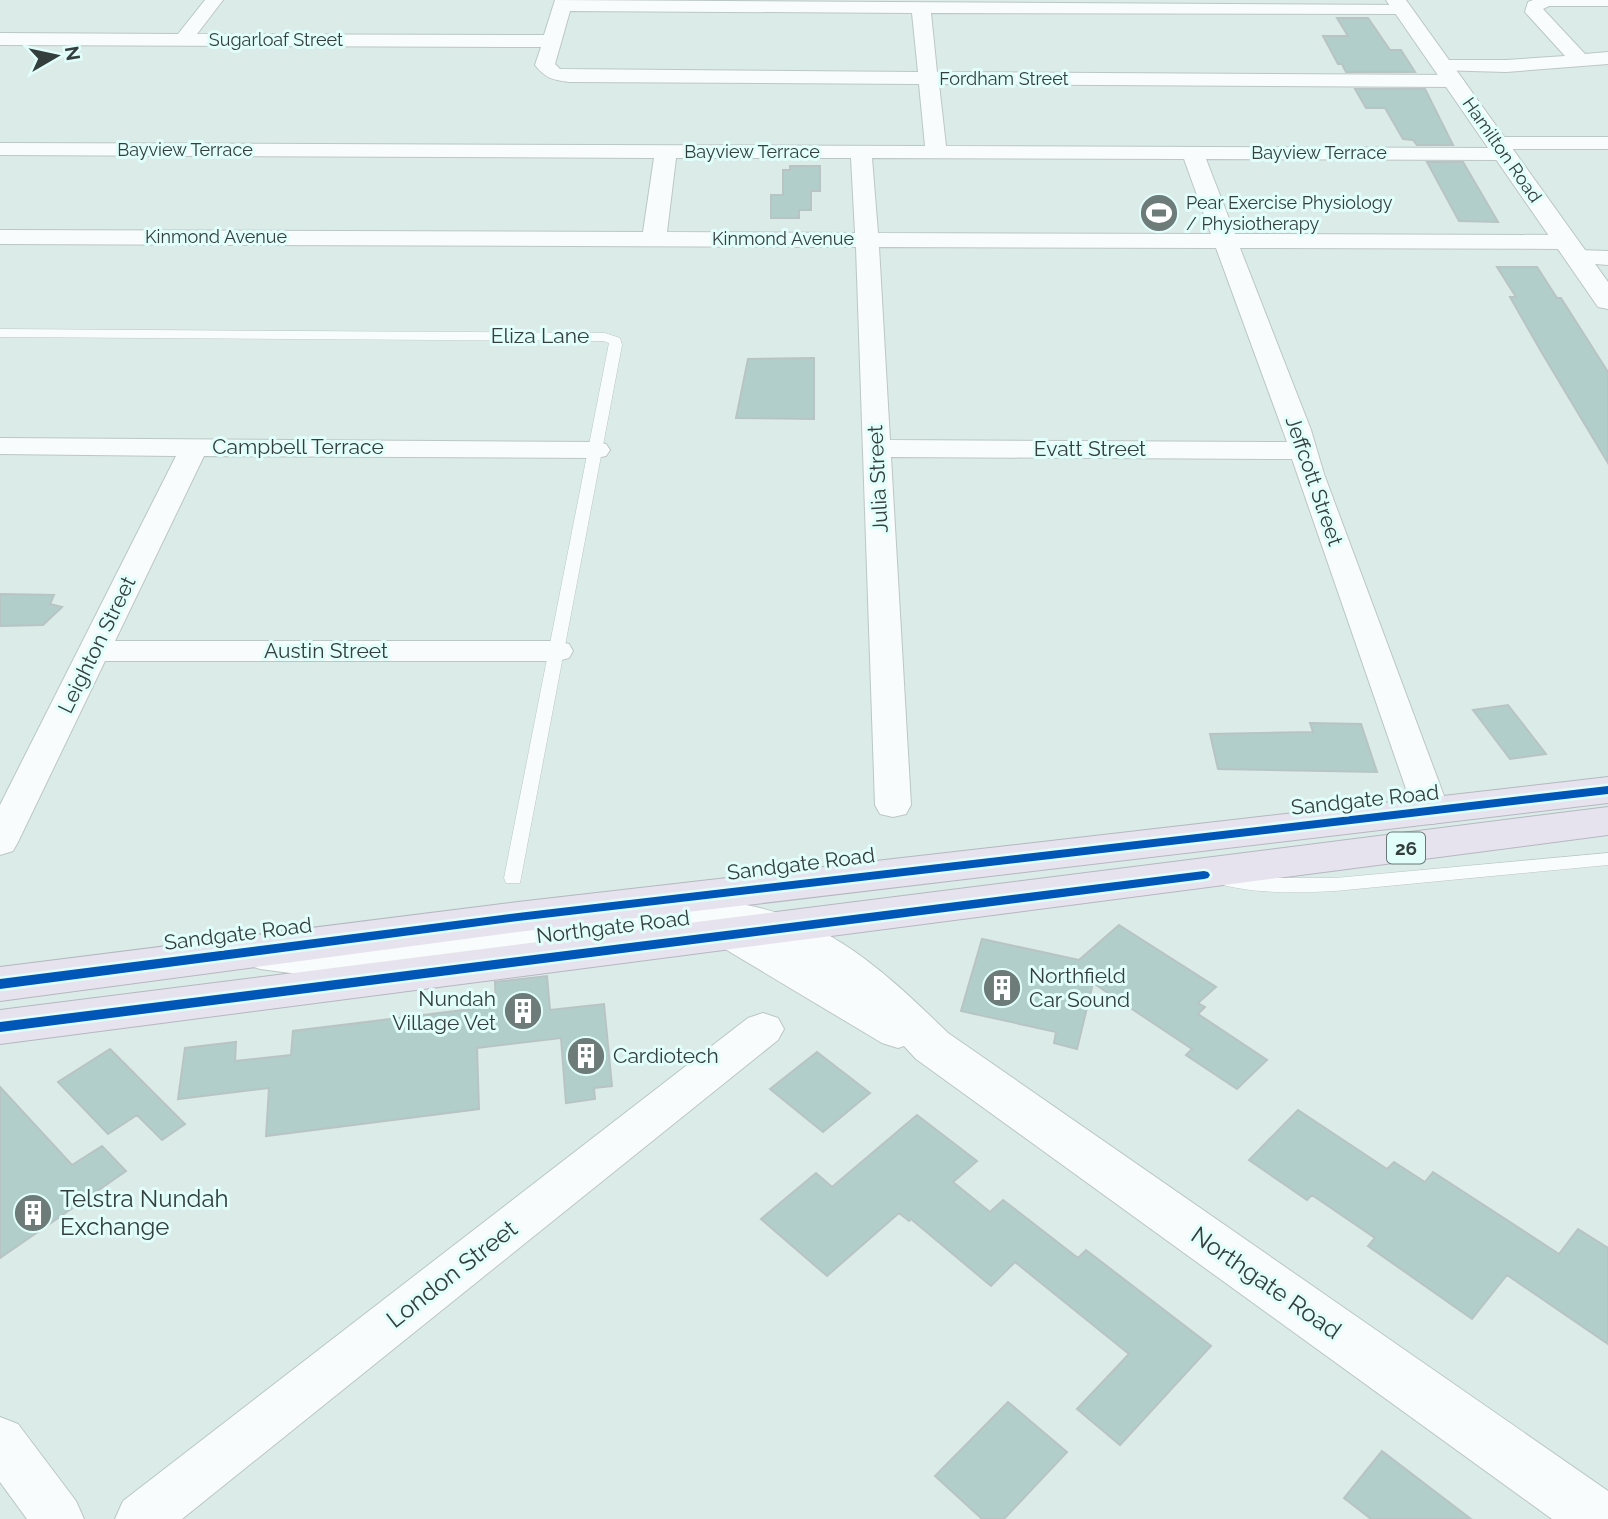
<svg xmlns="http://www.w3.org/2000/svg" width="1608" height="1519" viewBox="0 0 1608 1519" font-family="Raleway,sans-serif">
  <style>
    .building { fill: #b2cecb; stroke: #b8c4c3; stroke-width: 2 }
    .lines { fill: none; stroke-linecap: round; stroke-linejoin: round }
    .lane-casing { stroke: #bbc7c5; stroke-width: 1 }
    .street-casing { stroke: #bbc7c5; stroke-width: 2 }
    .secondary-casing { stroke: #bbc7c5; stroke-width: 2 }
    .highway-casing { stroke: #b5b7c0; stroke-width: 2 }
    .lane { fill: #f9fcfc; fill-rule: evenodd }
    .street { fill: #f9fcfc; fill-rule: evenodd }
    .secondary { fill: #f9fcfc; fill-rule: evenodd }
    .highway { fill: #e7e3ee; fill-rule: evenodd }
    .cycleway-casing { stroke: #e1fefa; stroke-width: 5 }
    .cycleway { fill: #0057b8; fill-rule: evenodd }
    .labels { text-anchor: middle; stroke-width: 6; stroke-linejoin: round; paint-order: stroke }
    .far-street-label { font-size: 18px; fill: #333e3d; stroke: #e1fefa }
    .far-poi-label { font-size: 18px; fill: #333e3d; stroke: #e1fefa; text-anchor: start }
    .shield { fill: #e1fefa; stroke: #677876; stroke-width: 2 }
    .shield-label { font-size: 19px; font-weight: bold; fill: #333e3d }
    .street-label { font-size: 21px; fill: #333e3d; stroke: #e1fefa }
    .poi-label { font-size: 21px; fill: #333e3d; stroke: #e1fefa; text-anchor: start }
    .near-poi-label { font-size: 24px; fill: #333e3d; stroke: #e1fefa; text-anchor: start }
    .near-street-label { font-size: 24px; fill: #333e3d; stroke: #e1fefa }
  </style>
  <rect width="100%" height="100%" fill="#daebe8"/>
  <!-- building -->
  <path class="building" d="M1337 18H1368L1390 50H1401L1415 72H1346L1342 64H1338L1323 36H1348Z
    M1355 89H1425L1453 145H1417L1413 140 1403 139 1385 108H1366Z
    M1427 162H1463L1498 222 1459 221Z
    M790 166H820V191H811V210H799V218H771V195H783V170H790Z
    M1497 267H1537L1557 298H1561L1608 372V463L1542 353 1510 297H1516Z
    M814 358V419L736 418 748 359Z
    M0 594 54 595 50 604 62 607 43 625 0 626Z
    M1508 705 1546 754 1510 759 1473 710Z
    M1310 723 1361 724 1377 772 1218 769 1210 734 1313 732Z
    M1119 925 1216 987 1198 1003 1205 1007 1198 1014 1267 1060 1237 1089 1186 1055 1192 1049 1093 983 1077 1049 1054 1043 1056 1032 961 1011 982 939 1079 960Z
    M547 976 550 1010 604 1004 612 1086 594 1088 595 1099 566 1103 561 1038 477 1048 479 1109 266 1136 269 1088 178 1099 185 1048 236 1042 235 1061 291 1055 293 1031 496 1006 495 982Z
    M110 1049 185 1124 162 1140 137 1115 108 1134 58 1082Z
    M817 1052 870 1093 823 1132 770 1089Z
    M0 1087 72 1165 102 1146 126 1171 0 1258Z
    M1298 1110 1387 1169 1394 1162 1425 1182 1433 1172 1559 1254 1578 1229 1608 1248V1344L1507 1275 1472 1319 1368 1246 1375 1238 1312 1195 1307 1200 1249 1160Z
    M917 1115 977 1161 953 1182 990 1212 1003 1200 1078 1258 1086 1250 1211 1346 1120 1445 1077 1409 1129 1354 1015 1262 991 1286 911 1219 909 1221 899 1213 827 1276 761 1219 816 1173 832 1187Z
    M1008 1402 1067 1452 1004 1519H982L935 1476Z
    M1382 1451 1471 1519H1371L1344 1498Z"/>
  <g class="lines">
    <!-- lane casing -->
    <g class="lane-casing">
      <path id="lane" d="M0 329 605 333 620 338 622 345 520 883H506L504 878 609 343 603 341 0 337Z
        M1608 853V865L1335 891C1296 893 1254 894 1215 883L1213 878 1215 873 1222 871 1268 878H1335Z"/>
    </g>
    <!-- street casing -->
    <g class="street-casing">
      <path id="street" d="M205 0H223L197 34 544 35 555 0 1403 5 1409 6 1412 10 1409 14 931 13 937 72 1454 75 1461 77 1464 81 1461 85 1454 87 939 84 946 146 1490 148 1486 143 1490 139 1497 137H1608V149H1511L1515 154 1512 159 1504 160 1206 159 1235 234 1567 235 1575 237 1579 242 1575 247 1567 249 1240 248 1311 430 1324 474 1450 812 1445 821 1432 824 1419 821 1414 812 1292 459 891 457 911 805 906 814 893 817 880 814 875 805 856 247 0 244V230L643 232 654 158 0 155V143L925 146 919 84 569 82C553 80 545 78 535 65L541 47 0 45V33L178 34ZM570 11 912 13 918 72 560 69 555 64ZM676 158H851L855 233 667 232ZM872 158 1184 159 1211 234 878 233ZM879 247 1216 248 1287 442 890 440Z
        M1533 0H1608V6H1549L1543 9 1585 54 1608 52V64L1506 72 1437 70 1434 66 1437 62 1444 60H1506L1565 56 1525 12 1528 2Z
        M1578 250 1608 251V265L1570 262 1566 257 1570 252Z
        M0 438 596 442 606 444 610 450 606 456 596 458 204 456 115 641H557L569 644 573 651 569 658 557 661H105L18 842 13 851 0 855V805L176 456 0 454Z
        M763 1013 778 1018 784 1029 778 1040 182 1519H115L123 1501 748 1018Z
        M0 1417 18 1424 76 1501 84 1519H27L0 1482Z"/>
    </g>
    <!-- secondary casing -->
    <g class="secondary-casing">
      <path id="secondary" d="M1386 0H1406L1608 282V309L1598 307Z
        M711 900C818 909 875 962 948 1033L1608 1491V1519H1552L916 1059 904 1046 898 1048 882 1043 720 946 714 935 716 931 329 978 260 969 245 964 238 953 245 942 260 937 329 946Z"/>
    </g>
    <!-- highway casing -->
    <g class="highway-casing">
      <path id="highway" d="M1608 777V803L518 932 0 1001V967L518 902Z
        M1608 807V835L0 1044V1010Z"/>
    </g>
    <!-- lane -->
    <use href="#lane" class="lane"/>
    <!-- street -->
    <use href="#street" class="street"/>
    <!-- secondary -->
    <use href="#secondary" class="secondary"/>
    <!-- highway -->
    <use href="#highway" class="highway"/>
    <!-- cycleway casing -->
    <g class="cycleway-casing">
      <path id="cycleway" d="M1608 786V794L518 921 0 989V979L518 913Z
        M1204 871 1208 872 1210 875 1208 878 1204 879 0 1032V1022Z"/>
    </g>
    <!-- cycleway -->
    <use href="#cycleway" class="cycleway"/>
  </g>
  <!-- icons -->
  <defs>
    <g id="stadium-disc" transform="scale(2.0125)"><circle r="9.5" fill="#6d7b79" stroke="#e1fefa"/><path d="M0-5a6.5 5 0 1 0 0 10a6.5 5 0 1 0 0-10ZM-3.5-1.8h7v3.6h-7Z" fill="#fff"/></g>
    <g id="building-disc" transform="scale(2.0125)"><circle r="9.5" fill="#6d7b79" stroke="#e1fefa"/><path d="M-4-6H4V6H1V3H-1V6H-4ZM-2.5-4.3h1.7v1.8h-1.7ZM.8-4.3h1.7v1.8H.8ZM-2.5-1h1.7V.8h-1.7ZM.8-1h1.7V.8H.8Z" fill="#fff"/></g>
  </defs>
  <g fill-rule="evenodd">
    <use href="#stadium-disc" x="1159" y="213"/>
    <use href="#building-disc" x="1002" y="988"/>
    <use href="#building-disc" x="523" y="1011"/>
    <use href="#building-disc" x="586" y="1056"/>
    <use href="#building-disc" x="33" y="1213"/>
  </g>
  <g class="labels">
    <!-- far-street labels -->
    <g class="far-street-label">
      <text x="276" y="46">Sugarloaf Street</text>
      <text x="1004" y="85">Fordham Street</text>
      <text x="185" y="156">Bayview Terrace</text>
      <text transform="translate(1502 150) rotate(55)" y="6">Hamilton Road</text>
      <text x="752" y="158">Bayview Terrace</text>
      <text x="1319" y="159">Bayview Terrace</text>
      <text x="216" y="243">Kinmond Avenue</text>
      <text x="783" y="245">Kinmond Avenue</text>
    </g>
    <!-- far-poi labels -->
    <g class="far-poi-label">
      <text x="1186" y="209">Pear Exercise Physiology<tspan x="1186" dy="21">/ Physiotherapy</tspan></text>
    </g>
    <!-- shield labels -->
    <rect class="shield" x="1387" y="832.5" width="38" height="31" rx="5"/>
    <g class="shield-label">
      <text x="1406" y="855">26</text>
    </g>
    <!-- street labels -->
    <g class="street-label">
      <text x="540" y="343">Eliza Lane</text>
      <text x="298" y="454">Campbell Terrace</text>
      <text x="1090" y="456">Evatt Street</text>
      <text transform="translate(878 479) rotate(-93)" y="7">Julia Street</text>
      <text transform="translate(1314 481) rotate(71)" y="7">Jeffcott Street</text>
      <text transform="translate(97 645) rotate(-64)" y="7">Leighton Street</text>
      <text x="326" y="658">Austin Street</text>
      <text transform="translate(1365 800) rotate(-6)" y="7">Sandgate Road</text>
      <text transform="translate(801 864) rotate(-7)" y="7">Sandgate Road</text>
      <text transform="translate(613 927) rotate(-7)" y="7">Northgate Road</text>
      <text transform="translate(238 934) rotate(-7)" y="7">Sandgate Road</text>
    </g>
    <!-- poi labels -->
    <g class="poi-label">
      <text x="1029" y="983">Northfield<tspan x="1029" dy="24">Car Sound</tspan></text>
      <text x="496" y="1006" text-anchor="end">Nundah<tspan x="496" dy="24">Village Vet</tspan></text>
      <text x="613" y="1063">Cardiotech</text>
    </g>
    <!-- near-poi labels -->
    <g class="near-poi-label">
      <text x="60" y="1207">Telstra Nundah<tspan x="60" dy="28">Exchange</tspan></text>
    </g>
    <!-- near-street labels -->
    <g class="near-street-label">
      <text transform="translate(452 1274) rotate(-38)" y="8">London Street</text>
      <text transform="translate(1266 1283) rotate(35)" y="8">Northgate Road</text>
    </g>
  </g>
  <!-- north arrow -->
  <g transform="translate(56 56) rotate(81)" stroke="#e1fefa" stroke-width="5" paint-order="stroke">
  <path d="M0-5L12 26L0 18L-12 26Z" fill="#333e3d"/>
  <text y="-10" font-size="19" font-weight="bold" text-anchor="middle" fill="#333e3d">N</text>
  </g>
</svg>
